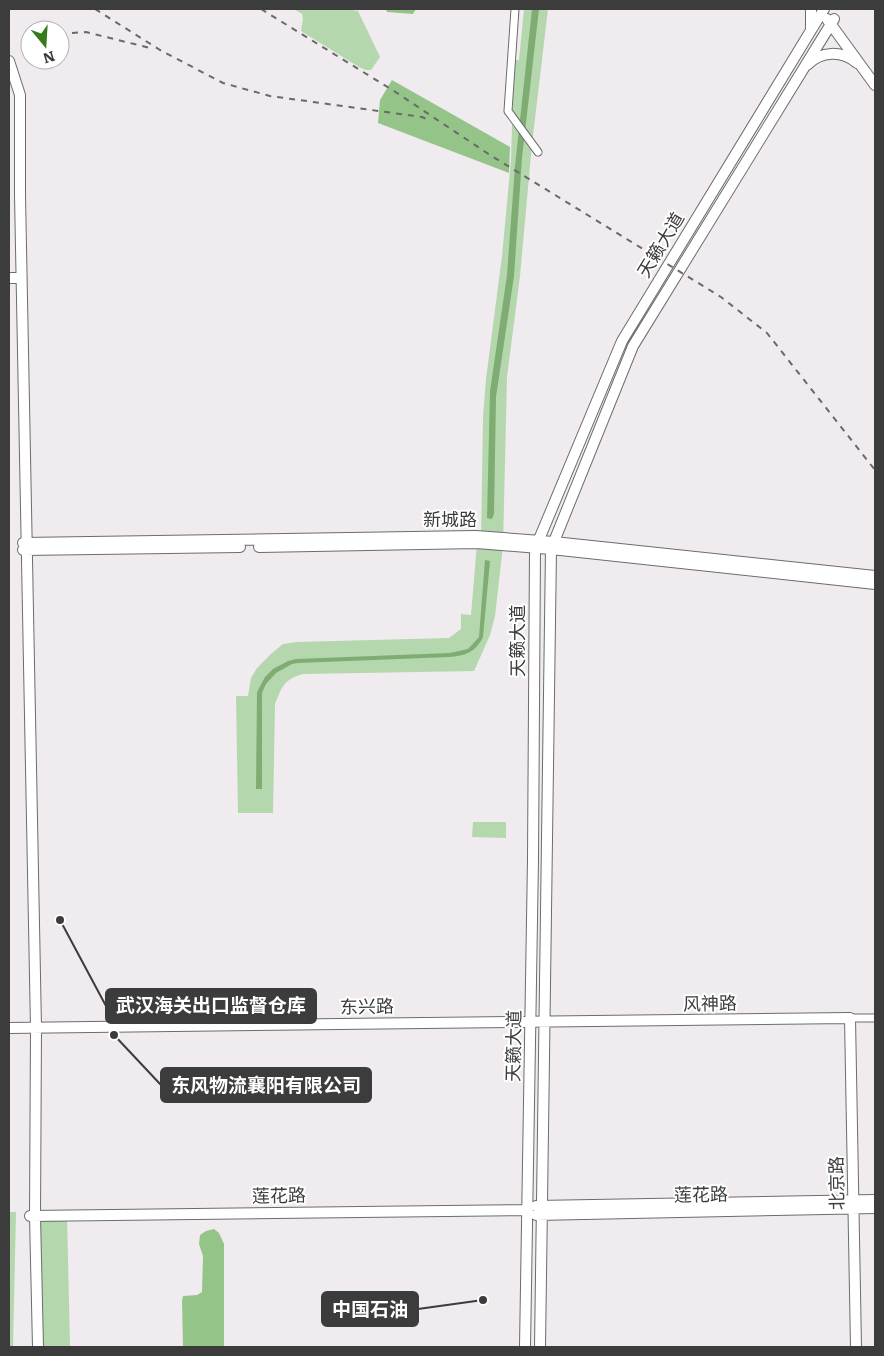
<svg xmlns="http://www.w3.org/2000/svg" width="884" height="1356" viewBox="0 0 884 1356" font-family="Literata,'Noto Sans SC',serif">
  <style>
    .green { fill: #b5d7ad }
    .forest { fill: #95c489 }
    .water { fill: #7eac72 }
    .lines { fill: none; stroke-linecap: round; stroke-linejoin: round }
    .street-casing { stroke: #6e6b6e; stroke-width: 9 }
    .secondary-casing { stroke: #6e6b6e; stroke-width: 12 }
    .street { stroke: #fff; stroke-width: 7 }
    .secondary { stroke: #fff; stroke-width: 10 }
    .rail { stroke: #6a696a; stroke-width: 2; stroke-dasharray: 6 6; stroke-linecap: butt }
    .labels { text-anchor: middle; stroke-width: 4; stroke-linejoin: round; paint-order: stroke }
    .street-label { font-size: 18px; fill: #3d3c3d; stroke: #fff }
    .leader { fill: none; stroke: #3d3c3d; stroke-width: 2 }
    .callout-dot { fill: #3d3c3d; stroke: #fff; stroke-width: 2 }
    .callout { fill: #3d3c3d; stroke: #3d3c3d; stroke-width: 2 }
    .callout-label { font-size: 19px; text-anchor: middle; font-weight: bold; fill: #fff }
  </style>
  <rect width="100%" height="100%" fill="#efebef"/>
  <!-- green -->
  <path class="green" d="M294 9H345L358 11 380 57 371 70H366L359 67 301 31 303 19 302 14Z
    M524 9H548L532 144 520 276 507 377 503 546 495 616 490 635 474 671 303 674C284 679 282 687 275 704L273 813H238L236 696H248L251 678 257 668 272 653 283 644 297 642 449 638 461 629V614L471 615 477 543H481L483 417 486 379 502 256 511 160 514 60H519Z
    M473 822H506V838L472 837Z
    M9 1212H16L13 1347H9Z
    M67 1215 70 1347H38L35 1216Z"/>
  <!-- forest -->
  <path class="forest" d="M386 9H416L413 14 387 12Z
    M392 80 510 147 509 173 378 123 380 100Z
    M214 1229 219 1233 224 1244V1347H183L182 1301 183 1296 197 1295 202 1292 203 1256 199 1244 200 1235 206 1231Z"/>
  <!-- water -->
  <path class="water" d="M532 9H539L522 158 514 276 496 397 494 514 492 519 487 518 490 391 507 275 515 166Z
    M485 560 490 561 483 637C476 652 465 656 449 657L298 663 292 664 276 673 266 684 262 693V789H256L257 692 265 677 273 669 288 661 296 659 450 653 468 649 479 637Z"/>
  <g class="lines">
    <!-- street casing -->
    <g class="street-casing">
      <path id="street" d="M515 9 508 111 538 152
        M850 1018H875"/>
    </g>
    <!-- secondary casing -->
    <g class="secondary-casing">
      <path id="secondary" d="M827 19 875 85
        M811 28V9
        M9 61 20 95V195L36 1028 35 1216 38 1347
        M807 65C821 51 842 50 857 63
        M9 278H17
        M23 543 476 536 554 542 875 576
        M259 547 477 543 551 549 875 584
        M23 550 240 547
        M9 1028 850 1018 856 1347
        M536 1206 875 1200
        M536 1215 875 1208
        M30 1216 528 1210
        M525 1347 533 859 535 549 622 341 824 9
        M540 1347 551 549 633 346 834 19"/>
    </g>
    <!-- street -->
    <use href="#street" class="street"/>
    <!-- secondary -->
    <use href="#secondary" class="secondary"/>
    <!-- rail -->
    <path class="rail" d="M95 9 160 50 223 83 270 96 422 117 431 121
      M261 9 394 91 490 155 721 297 767 333 875 470
      M60 34 86 32 150 48"/>
  </g>
  <g class="labels">
    <!-- street labels -->
    <g class="street-label">
      <text transform="translate(661 245) rotate(-59)" y="6">天籁大道</text>
      <text x="450" y="526">新城路</text>
      <text transform="translate(518 641) rotate(-90)" y="6">天籁大道</text>
      <text transform="translate(710 1004) rotate(-1)" y="6">风神路</text>
      <text transform="translate(367 1007) rotate(-1)" y="6">东兴路</text>
      <text transform="translate(514 1046) rotate(-89)" y="6">天籁大道</text>
      <text transform="translate(837 1183) rotate(-91)" y="6">北京路</text>
      <text transform="translate(701 1195) rotate(-1)" y="6">莲花路</text>
      <text transform="translate(279 1196) rotate(-1)" y="6">莲花路</text>
    </g>
  </g>
  <!-- callouts -->
  <path class="leader" d="M60 920L106 1006M114 1035L161 1085M483 1300L418 1309"/>
  <g class="callout-dot">
    <circle cx="60" cy="920" r="5"/>
    <circle cx="114" cy="1035" r="5"/>
    <circle cx="483" cy="1300" r="5"/>
  </g>
  <g class="callout">
    <rect x="106" y="989" width="210" height="34" rx="5"/>
    <rect x="161" y="1068" width="210" height="34" rx="5"/>
    <rect x="322" y="1292" width="96" height="34" rx="5"/>
  </g>
  <g class="callout-label">
    <text x="211" y="1012">武汉海关出口监督仓库</text>
    <text x="266" y="1092">东风物流襄阳有限公司</text>
    <text x="370" y="1316">中国石油</text>
  </g>
  <!-- border -->
  <rect width="884" height="1356" fill="none" stroke="#3d3c3d" stroke-width="20"/>
  <!-- north arrow -->
  <g transform="translate(45 45) rotate(162)"><circle r="24" fill="#ffffff" stroke="#b1b1b1"/>
  <path d="M0-4L9 19L0 12L-9 19Z" fill="#357b1e"/>
  <text y="-8" font-size="14" font-weight="bold" text-anchor="middle" fill="#3d3c3d">N</text>
  </g>
</svg>
